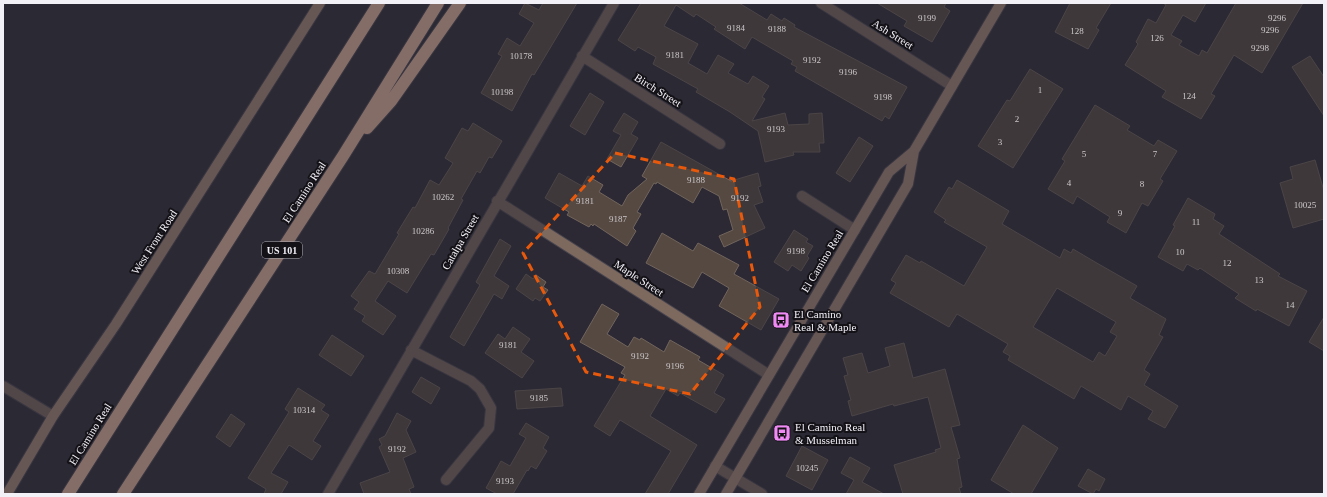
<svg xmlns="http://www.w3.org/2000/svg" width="1327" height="497" viewBox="0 0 1327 497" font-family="'Times New Roman',serif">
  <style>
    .building { fill: #554941; stroke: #71655d; fill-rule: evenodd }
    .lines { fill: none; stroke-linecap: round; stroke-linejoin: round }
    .street-casing { stroke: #48454f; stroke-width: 12 }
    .secondary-casing { stroke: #48454f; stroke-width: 12 }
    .highway-casing { stroke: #48454f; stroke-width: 14 }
    .street { stroke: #7e695f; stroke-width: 10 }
    .secondary { stroke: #ad8c7b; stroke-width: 10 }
    .highway { stroke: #f2bfa5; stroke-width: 12 }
    .marked { fill: none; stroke: #e8590c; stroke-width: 3; stroke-dasharray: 8 5; stroke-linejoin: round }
    .labels { text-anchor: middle; stroke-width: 4; stroke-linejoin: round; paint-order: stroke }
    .number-label { font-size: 9px; fill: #ccc7ca }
    .shield { fill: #141217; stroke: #b0aeb4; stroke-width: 1 }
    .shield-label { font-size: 10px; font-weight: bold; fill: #f3f1f8 }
    .street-label { font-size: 11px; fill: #f3f1f8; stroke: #141217 }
    .poi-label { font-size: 11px; fill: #f3f1f8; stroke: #141217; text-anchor: start }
  </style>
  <rect width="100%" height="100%" fill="#2c2934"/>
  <!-- building -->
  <path class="building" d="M525 3 539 10 543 3H577L534 75 532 74 512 111 481 93 502 56 498 54 507 38 520 46 534 23 519 14Z
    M641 3H739L767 20 771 14 782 21 784 18 795 25 794 27 907 87 889 119 885 116 882 121 795 71 797 67 791 64 793 61 752 37 745 49 714 29 716 27 696 14 694 17 676 5 664 26 698 44 688 63 707 74 718 55 734 64 728 73 748 84 753 76 769 86 762 97 765 99 752 121 785 113 788 125 809 124V114L822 113 824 143H819L820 152H793L794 155 765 162 758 131 730 112 696 92 698 89 653 64 656 57 638 47 635 51 618 40Z
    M877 3H946L944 7 950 11 932 42 904 26 907 21Z
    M1070 3H1111L1096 28 1099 30 1088 49 1055 32Z
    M1163 3H1206L1195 22 1183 15 1171 35 1182 41 1179 45 1199 56 1202 50 1207 53 1236 3H1303L1262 73 1234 55 1211 94 1215 96 1201 119 1162 97 1166 91 1125 65 1138 44 1136 42 1148 19 1156 23 1166 5Z
    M1310 56 1324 77V116L1292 67Z
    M1030 69 1063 89 1013 168 978 146 1007 100 1010 101Z
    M590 93 604 102 585 135 570 126Z
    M1095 105 1130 126 1127 130 1154 146 1158 140 1177 151 1160 179 1163 181 1148 206 1142 203 1126 233 1107 222 1110 217 1077 196 1073 204 1048 189 1065 161 1062 159Z
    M624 113 638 122 631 134 638 138 621 167 607 159 621 135 613 131Z
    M473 123 502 141 492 158 489 157 480 173 477 171 461 199 463 200 448 228 449 229 434 255 431 254 407 293 388 281 375 301 396 316 383 335 362 321 365 316 354 309 359 302 351 296 369 271 375 274 399 234 397 233 413 207 415 208 430 180 439 185 453 163 445 158 462 128 468 131Z
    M859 137 873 146 850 182 836 173Z
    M661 142 731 181 758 173 761 186 758 187 763 202 754 205 765 228 724 247 719 236 733 230 727 209 723 210 719 196 702 187 693 203 657 182 656 184 654 183 637 212 641 214 633 228 636 231 627 246 594 224 593 226 591 224 589 227 567 215 569 212 545 198 559 173 582 186 588 176 603 185 599 192 622 206 628 195 647 179 642 176Z
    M1315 160 1324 191V219L1293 228 1280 183 1293 179 1290 167Z
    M957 180 1009 211 1002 224 1060 258 1064 249 1071 253 1073 249 1095 262 1137 286 1130 298 1166 319 1159 335 1163 337 1144 370 1150 374 1144 385 1178 406 1165 428 1148 419 1153 411 1128 396 1121 410 1081 386 1074 399 1008 360 1010 356 1003 352 1008 344 957 314 949 327 890 293 896 283 891 280 906 255 920 263 921 261 964 286 987 247 944 222 946 220 934 212 949 187 952 189ZM1057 288 1116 322 1110 332 1117 336 1105 356 1099 352 1093 362 1033 327Z
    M1188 198 1215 214 1213 219 1224 226 1219 234 1280 274 1278 276 1307 291 1289 326 1257 309 1256 311 1235 298 1239 294 1200 268 1198 270 1187 264 1183 271 1158 257 1175 226 1173 225Z
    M794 230 808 239 806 242 813 246 807 256 809 258 801 271 792 265 788 271 774 262Z
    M662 233 693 251 698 243 739 265 734 274 779 299 761 330 719 306 729 288 702 272 693 288 646 263Z
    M500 239 511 246 494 276 509 286 502 299 494 294 464 346 450 337 480 285 476 282Z
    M526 274 533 279 536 275 546 282 543 287 548 290 540 301 535 298 533 301 516 289Z
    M602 304 619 314 607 334 628 347 634 337 640 340 641 338 664 352 670 340 700 357 698 360 724 375 714 393 725 399 716 413 680 393 678 396 666 389 650 416 697 445 668 494H645L671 451 620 420 610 436 594 426 625 375 621 373 625 367 580 342Z
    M1324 317V351L1309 342Z
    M513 327 530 339 521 352 534 361 522 378 485 353 498 334 505 339Z
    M332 335 364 356 351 376 319 355Z
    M904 343 913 378 945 369 960 425 951 427 960 458 957 459 962 487 959 488 961 494H903L894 465 936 452 935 450 941 448 928 397 894 406 893 404 852 416 848 401 851 400 844 376 848 375 843 358 862 353 868 373 890 366 885 348Z
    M421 377 440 388 431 404 412 392Z
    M298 388 325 405 321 410 329 415 313 441 321 446 312 460 289 445 271 473 288 482 281 494H264L266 489 248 478 289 412 285 409Z
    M561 388 563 406 517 409 515 391Z
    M397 413 411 421 406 430 416 452 403 458 414 487 409 489 411 494H364L360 483 390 472 379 447 382 445 379 439 385 436Z
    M231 414 245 424 230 447 216 437Z
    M526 423 549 437 543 448 547 451 536 469 531 466 528 471 527 470 513 494H497L486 488 501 461 510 466 526 438 519 434Z
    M1023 425 1058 448 1031 494H1014L991 480Z
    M802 446 828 460 812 490 786 476Z
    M850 457 870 468 862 482 884 494H846L854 480 841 473Z
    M1088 469 1105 479 1099 491 1096 489 1093 494 1078 486Z"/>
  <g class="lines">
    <!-- street casing -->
    <g class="street-casing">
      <path id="street" d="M821 3 952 86
        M582 56 720 144
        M802 196 855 230
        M497 201 769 375
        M411 350 471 381 480 389 491 408 489 428 446 480
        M3 386 53 416
        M715 466 762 494
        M328 494 614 3"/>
    </g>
    <!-- secondary casing -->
    <g class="secondary-casing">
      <path id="secondary" d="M7 494 53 416 116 324 320 3
        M699 494 889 172 914 151
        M726 494 908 184 914 151 1001 3"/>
    </g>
    <!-- highway casing -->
    <g class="highway-casing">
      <path id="highway" d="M367 128 391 101 460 3
        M68 494 379 3
        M123 494 343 156 438 3"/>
    </g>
    <!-- street -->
    <use href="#street" class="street"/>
    <!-- secondary -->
    <use href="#secondary" class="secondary"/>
    <!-- highway -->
    <use href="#highway" class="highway"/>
  </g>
  <!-- marked area -->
  <path d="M0 0H1327V497H0ZM615 153 734 179 760 307 690 394 586 372 523 253Z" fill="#2c2934" fill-opacity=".55" fill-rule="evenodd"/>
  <path class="marked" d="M615 153 734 179 760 307 690 394 586 372 523 253Z"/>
  <!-- icons -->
  <defs>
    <g id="bus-square" transform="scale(0.9)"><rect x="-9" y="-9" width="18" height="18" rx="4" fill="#f08bf6" stroke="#141217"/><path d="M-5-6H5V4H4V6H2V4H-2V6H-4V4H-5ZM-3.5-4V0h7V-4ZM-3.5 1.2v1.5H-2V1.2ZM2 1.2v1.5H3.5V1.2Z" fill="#111"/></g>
  </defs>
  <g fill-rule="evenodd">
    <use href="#bus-square" x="781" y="320"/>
    <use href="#bus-square" x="782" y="433"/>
  </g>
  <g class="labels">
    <!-- number labels -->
    <g class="number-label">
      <text x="927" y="21">9199</text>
      <text x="1277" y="21">9296</text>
      <text x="736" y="31">9184</text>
      <text x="777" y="32">9188</text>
      <text x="1270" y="33">9296</text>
      <text x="1077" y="34">128</text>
      <text x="1157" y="41">126</text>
      <text x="1260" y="51">9298</text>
      <text x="675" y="58">9181</text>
      <text x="521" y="59">10178</text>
      <text x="812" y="63">9192</text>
      <text x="848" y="75">9196</text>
      <text x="1040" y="93">1</text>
      <text x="502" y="95">10198</text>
      <text x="1189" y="99">124</text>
      <text x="883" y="100">9198</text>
      <text x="1017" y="122">2</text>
      <text x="776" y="132">9193</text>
      <text x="1000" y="145">3</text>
      <text x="1084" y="157">5</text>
      <text x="1155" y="157">7</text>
      <text x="696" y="183">9188</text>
      <text x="1069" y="186">4</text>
      <text x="1142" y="187">8</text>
      <text x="443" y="200">10262</text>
      <text x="740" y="201">9192</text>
      <text x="585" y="204">9181</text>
      <text x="1305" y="208">10025</text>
      <text x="1120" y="216">9</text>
      <text x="618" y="222">9187</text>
      <text x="1196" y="225">11</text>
      <text x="423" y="234">10286</text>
      <text x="796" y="254">9198</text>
      <text x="1180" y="255">10</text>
      <text x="1227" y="266">12</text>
      <text x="398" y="274">10308</text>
      <text x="1259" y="283">13</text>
      <text x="1290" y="308">14</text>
      <text x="508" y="348">9181</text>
      <text x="640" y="359">9192</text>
      <text x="675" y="369">9196</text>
      <text x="539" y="401">9185</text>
      <text x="304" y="413">10314</text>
      <text x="397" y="452">9192</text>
      <text x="807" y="471">10245</text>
      <text x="505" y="484">9193</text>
    </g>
    <!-- shield labels -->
    <rect class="shield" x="262" y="242" width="40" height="16" rx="3"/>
    <g class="shield-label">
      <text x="282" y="254">US 101</text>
    </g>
    <!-- street labels -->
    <g class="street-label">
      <text transform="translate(893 34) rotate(32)" y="4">Ash Street</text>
      <text transform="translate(658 90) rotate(32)" y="4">Birch Street</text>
      <text transform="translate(304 192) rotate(-57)" y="4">El Camino Real</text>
      <text transform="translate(154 242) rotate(-57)" y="4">West Front Road</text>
      <text transform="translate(460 242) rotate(-60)" y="4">Catalpa Street</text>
      <text transform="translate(822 261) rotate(-59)" y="4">El Camino Real</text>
      <text transform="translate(639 278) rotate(33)" y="4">Maple Street</text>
      <text transform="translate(90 434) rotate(-58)" y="4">El Camino Real</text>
    </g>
    <!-- poi labels -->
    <g class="poi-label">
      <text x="794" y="318">El Camino<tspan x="794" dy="13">Real &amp; Maple</tspan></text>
      <text x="795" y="431">El Camino Real<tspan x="795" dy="13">&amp; Musselman</tspan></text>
    </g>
  </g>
  <!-- border -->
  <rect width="1327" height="497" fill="none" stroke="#f3f1f8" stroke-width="8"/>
</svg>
